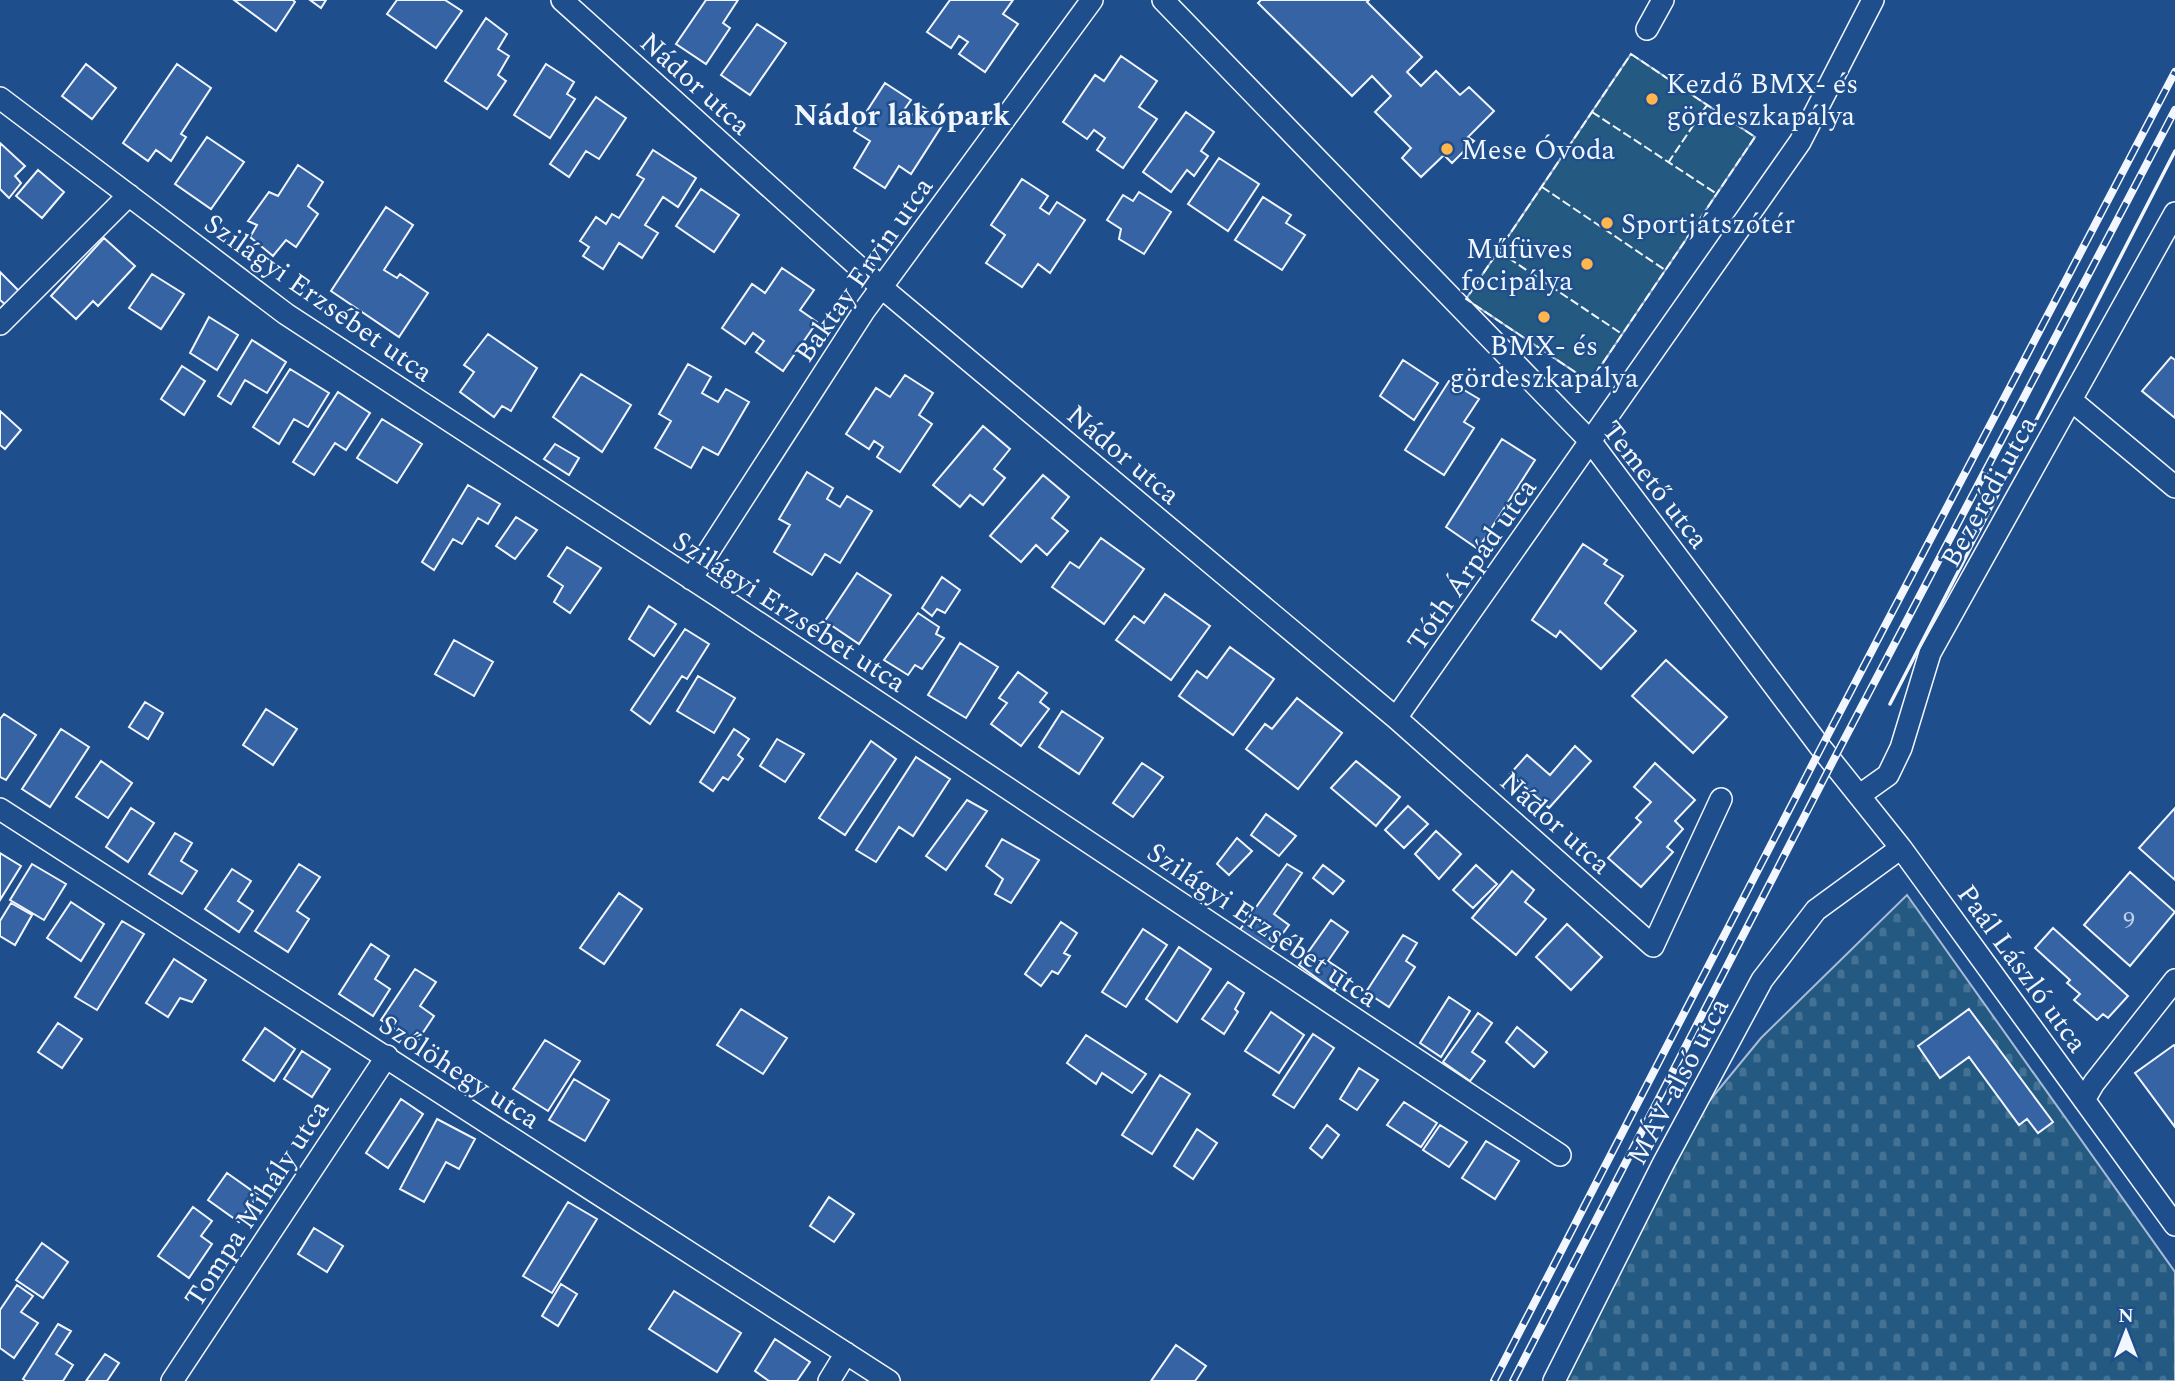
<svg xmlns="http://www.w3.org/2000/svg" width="2175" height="1381" viewBox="0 0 2175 1381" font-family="Spectral,serif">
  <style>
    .green { fill: #245a82; stroke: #a8bbd7; stroke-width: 2 }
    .cemetery { fill: url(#cemetery-stones); stroke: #a8bbd7; stroke-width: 2 }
    .building { fill: #3563a3; stroke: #f2f6ff; stroke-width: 2 }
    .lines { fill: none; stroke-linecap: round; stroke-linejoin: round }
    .street-casing { stroke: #f2f6ff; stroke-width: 24 }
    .street { stroke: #1f4e8c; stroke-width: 21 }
    .rail-casing { stroke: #f2f6ff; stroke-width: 8 }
    .rail { stroke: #1f4e8c; stroke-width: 5; stroke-dasharray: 16; stroke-linecap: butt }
    .fence { stroke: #f2f6ff; stroke-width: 2; stroke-dasharray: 9 3.5; stroke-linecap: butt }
    .wall { stroke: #f2f6ff; stroke-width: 3.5 }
    .poi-dot { fill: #ffb74d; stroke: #1f4e8c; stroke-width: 2.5 }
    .labels { text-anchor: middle; stroke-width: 5; stroke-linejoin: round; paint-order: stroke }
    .number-label { font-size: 24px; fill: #c3d1e8 }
    .street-label { font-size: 28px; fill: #f2f6ff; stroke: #1f4e8c }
    .poi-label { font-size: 28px; fill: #f2f6ff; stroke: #1f4e8c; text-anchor: start }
    .neighbourhood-label { font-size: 30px; font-weight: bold; fill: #f2f6ff; stroke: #1f4e8c }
  </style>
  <defs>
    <pattern id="cemetery-stones" width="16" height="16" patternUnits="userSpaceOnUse" patternTransform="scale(1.75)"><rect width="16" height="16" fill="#245a82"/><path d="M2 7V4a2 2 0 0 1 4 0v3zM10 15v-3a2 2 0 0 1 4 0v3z" fill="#447295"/></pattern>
  </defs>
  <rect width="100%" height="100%" fill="#1f4e8c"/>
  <!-- green -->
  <path class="green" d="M1631 54 1755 137 1590 382 1466 299Z"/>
  <!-- cemetery -->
  <path class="cemetery" d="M1907 895 2175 1272V1381H1555L1660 1161 1761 1038Z"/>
  <!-- building -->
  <path class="building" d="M234 0H293L295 2 276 31Z
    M310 0H326L321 8Z
    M397 0H445L462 11 436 48 387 14Z
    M706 0H738L723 23 730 28 706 64 676 44Z
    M950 0H1013L1003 14 1018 24 985 72 959 54 968 42 959 36 951 48 927 32Z
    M1261 0H1369L1367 2 1422 57 1407 72 1421 86 1436 71 1460 95 1469 87 1494 111 1468 137 1474 141 1452 163 1444 155 1421 177 1402 158 1411 148 1375 112 1391 96 1372 76 1352 96 1258 3Z
    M486 18 507 34 498 49 509 56 498 75 506 81 487 109 445 81Z
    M757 24 786 43 750 95 721 75Z
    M1121 56 1157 81 1139 107 1157 119 1123 168 1097 150 1105 138 1094 130 1087 139 1063 122 1095 75 1104 81Z
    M86 64 116 88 92 119 62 96Z
    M177 64 211 88 181 134 186 137 171 161 156 150 148 161 123 143Z
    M546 64 574 82 567 94 575 99 550 138 514 115Z
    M885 83 911 100 904 110 913 115 920 105 945 121 911 174 899 166 885 188 854 168 870 141 854 131Z
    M596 97 626 118 599 159 586 151 569 177 550 164Z
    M1186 112 1214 132 1201 151 1208 156 1194 176 1187 170 1171 192 1143 172Z
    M207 137 244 162 211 209 175 184Z
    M0 143 25 166 15 176 21 183 9 198 0 189Z
    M653 150 696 178 678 207 663 197 645 225 658 233 642 258 619 243 603 269 583 256 589 247 580 241 596 217 606 224 612 214 619 218 644 179 637 175Z
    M1219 158 1259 184 1228 231 1188 204Z
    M298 165 323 182 308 206 318 214 296 247 286 240 273 256 250 237 257 225 248 221 269 192 278 196Z
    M38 170 64 192 42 218 16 196Z
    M1022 179 1048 196 1040 208 1049 214 1057 202 1085 220 1050 273 1038 264 1022 287 986 263 1005 235 991 225Z
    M701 189 739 215 714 252 676 226Z
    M1139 192 1171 212 1144 254 1119 239 1121 229 1107 220 1123 195 1133 201Z
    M1263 197 1291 215 1286 223 1305 235 1282 270 1235 240Z
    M386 207 413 225 384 270 397 278 400 274 428 293 399 337 331 291Z
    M104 238 135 266 98 306 93 301 76 319 51 296Z
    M782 268 814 290 800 310 817 322 783 371 756 352 764 341 753 333 745 344 722 328 752 284 765 293Z
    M0 272 20 292 7 306 0 300Z
    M152 274 184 294 161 329 129 308Z
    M209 317 238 335 217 370 190 353Z
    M488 334 537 368 511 411 502 406 494 417 460 392 474 372 464 365Z
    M252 340 286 362 267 393 245 380 231 404 218 396Z
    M2171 357 2175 360V418L2142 391Z
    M1403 360 1438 383 1414 420 1380 396Z
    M688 364 711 377 702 393 718 402 726 389 749 402 718 455 703 447 691 468 655 448 671 421 659 414Z
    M182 366 205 381 184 415 161 399Z
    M290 369 329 393 308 427 294 419 279 444 253 427Z
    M581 374 631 405 602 452 553 417Z
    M905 375 933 393 919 415 932 424 900 472 877 457 883 447 874 441 869 449 846 434 876 388 890 397Z
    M1449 381 1479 399 1464 422 1474 428 1444 475 1405 450Z
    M338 392 370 413 346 450 335 443 314 475 293 462Z
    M0 411 21 430 5 449 0 445Z
    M382 419 422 444 397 483 357 458Z
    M983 426 1010 449 994 469 1005 478 983 505 970 495 960 507 933 485Z
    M1502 439 1535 460 1478 549 1446 527Z
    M555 444 579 458 569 475 544 459Z
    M807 472 833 488 827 499 840 507 847 496 872 511 840 563 825 554 812 575 774 552 790 525 779 519Z
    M1043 475 1069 497 1052 518 1068 531 1047 555 1036 545 1021 562 990 536Z
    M468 485 500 504 488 524 478 518 462 544 453 539 434 570 422 562Z
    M516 517 537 530 515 559 496 546Z
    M1101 538 1144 569 1104 624 1052 587 1070 562 1079 568Z
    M1583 544 1607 560 1604 564 1623 576 1605 603 1636 631 1601 669 1560 631 1556 637 1532 620Z
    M567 547 601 568 570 613 554 602 563 586 548 576Z
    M857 573 891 595 859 644 825 621Z
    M942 577 960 590 945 613 937 609 932 616 922 608Z
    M1165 594 1210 626 1171 680 1116 640 1134 616 1144 623Z
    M649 606 676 624 654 656 629 639Z
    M918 613 939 627 936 634 944 638 922 669 915 665 908 675 884 660Z
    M685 629 709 644 687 679 682 676 650 724 631 710Z
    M454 640 493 662 474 696 435 674Z
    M960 643 998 667 966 718 928 695Z
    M1230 647 1274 679 1233 735 1179 696 1197 671 1207 678Z
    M1666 660 1727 717 1693 753 1632 696Z
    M1018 672 1047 693 1040 702 1049 709 1021 746 991 724 1007 703 999 698Z
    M698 676 735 698 714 733 677 711Z
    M1297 698 1342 733 1298 789 1246 749 1265 724 1272 729Z
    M145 702 163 713 148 739 129 727Z
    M266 709 297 729 273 765 243 745Z
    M1062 711 1103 738 1079 774 1039 747Z
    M4 714 36 735 6 780 0 777V719Z
    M61 729 89 747 50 807 22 789Z
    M734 729 749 739 738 755 743 759 728 780 723 777 713 791 700 782Z
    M777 739 804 754 785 782 760 766Z
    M871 741 896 759 845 835 819 818Z
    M1575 746 1591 761 1549 808 1510 774 1527 755 1550 775Z
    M916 757 950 779 913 836 899 827 876 862 856 850Z
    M101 761 132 783 108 818 76 797Z
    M1356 761 1400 797 1376 826 1331 788Z
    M1142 763 1163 777 1133 817 1113 803Z
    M1655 763 1695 800 1675 821 1683 829 1667 847 1673 852 1641 887 1608 858 1641 822 1636 818 1651 802 1634 787Z
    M967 800 987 811 946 870 926 856Z
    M1408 806 1428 824 1404 848 1385 830Z
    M131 808 154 823 128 862 106 847Z
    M2175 808V880L2139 848Z
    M1266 814 1296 836 1279 856 1251 835Z
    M1436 831 1461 854 1439 879 1415 854Z
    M175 833 192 843 181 861 197 871 182 894 149 874Z
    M1237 838 1252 851 1229 875 1217 864Z
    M1002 839 1039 860 1011 903 995 894 1003 879 986 866Z
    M0 853 21 866 0 900Z
    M32 864 66 884 44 920 10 900Z
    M299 864 320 877 297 911 309 919 288 952 255 931Z
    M1287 864 1302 873 1274 914 1289 925 1269 952 1239 931Z
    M1323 865 1344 881 1333 894 1313 878Z
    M1476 865 1497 884 1473 908 1453 890Z
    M232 869 251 881 238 901 253 911 239 932 205 909Z
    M1512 871 1534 890 1525 902 1546 919 1516 955 1472 918Z
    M2130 872 2175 912 2130 966 2084 925Z
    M619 893 642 909 604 964 580 948Z
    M71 902 104 924 81 961 47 938Z
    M11 903 32 915 15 945 0 936V921Z
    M1331 920 1348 932 1328 961 1346 973 1334 991 1299 965Z
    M122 921 144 934 97 1010 75 997Z
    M1061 922 1077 933 1064 953 1070 956 1058 974 1052 971 1041 986 1025 974Z
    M1567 924 1602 957 1571 990 1536 957Z
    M2053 928 2128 996 2108 1018 2103 1014 2097 1020 2074 1000 2080 994 2067 983 2070 980 2035 948Z
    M1143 929 1167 945 1126 1007 1102 992Z
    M1403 935 1417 943 1406 961 1415 967 1389 1007 1366 992Z
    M371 944 389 956 375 979 390 989 373 1016 339 994Z
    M1179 947 1211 969 1177 1022 1146 999Z
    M174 959 206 980 192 1002 180 998 168 1017 146 1003Z
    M415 969 436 982 420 1006 434 1016 416 1043 381 1020Z
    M1228 982 1244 993 1235 1009 1238 1012 1224 1034 1202 1019Z
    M1449 997 1470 1011 1441 1057 1420 1043Z
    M741 1009 787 1038 763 1074 717 1045Z
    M1969 1009 2053 1122 2038 1133 2027 1119 2019 1125 1969 1057 1940 1078 1918 1046Z
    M1271 1012 1304 1035 1279 1073 1245 1051Z
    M1478 1013 1492 1023 1472 1052 1485 1061 1470 1081 1443 1062Z
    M58 1023 82 1039 62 1068 38 1052Z
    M1517 1027 1547 1052 1534 1067 1506 1042Z
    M265 1028 295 1049 274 1081 243 1060Z
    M1313 1034 1334 1048 1294 1108 1273 1095Z
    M1086 1035 1146 1074 1132 1093 1102 1073 1096 1084 1067 1063Z
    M545 1040 580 1061 548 1111 513 1089Z
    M2174 1045 2175 1046V1127L2135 1073Z
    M302 1051 330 1069 312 1097 284 1079Z
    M1359 1068 1378 1080 1357 1110 1340 1099Z
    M1160 1075 1190 1094 1152 1154 1122 1135Z
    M574 1079 609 1100 585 1141 549 1120Z
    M401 1099 423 1114 388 1168 366 1153Z
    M1404 1102 1437 1123 1421 1147 1387 1125Z
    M437 1119 475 1139 459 1169 446 1162 424 1202 400 1189Z
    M1327 1125 1339 1135 1322 1158 1310 1148Z
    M1440 1125 1467 1142 1449 1167 1423 1150Z
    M1197 1129 1217 1143 1193 1179 1174 1166Z
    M1486 1141 1519 1161 1495 1199 1462 1178Z
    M227 1173 258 1195 239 1222 208 1200Z
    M829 1197 854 1214 834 1242 810 1226Z
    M568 1202 597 1219 552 1293 523 1276Z
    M193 1207 212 1221 201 1236 212 1244 189 1278 158 1256Z
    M314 1228 343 1246 327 1272 298 1254Z
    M42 1243 68 1262 43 1298 16 1280Z
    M561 1284 577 1294 558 1326 542 1316Z
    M17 1285 33 1296 21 1312 38 1323 14 1358 0 1348V1310Z
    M674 1291 741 1333 717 1372 649 1329Z
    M58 1324 71 1331 56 1354 73 1365 63 1381H26L23 1379Z
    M775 1339 810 1362 797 1381H769L755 1371Z
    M1176 1345 1206 1366 1195 1381H1151Z
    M105 1354 119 1363 107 1381H86Z"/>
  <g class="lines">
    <!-- street casing -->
    <g class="street-casing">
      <path id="street" d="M562 0 881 287 1396 718 1653 946 1721 799
        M1163 0 1591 442 1821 748 1901 848 2175 1225
        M1647 29 1663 0
        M0 98 286 314 718 596 1560 1155
        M0 324 129 195
        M2071 400 2175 487
        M691 579 864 311 1092 0
        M1396 718 1800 142 1873 0
        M1860 795 1888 775 1901 748 1930 653 2175 213
        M0 809 889 1381
        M2084 1100 2094 1083 2175 980
        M172 1381 387 1056
        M829 1381 846 1353
        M1554 1381 1663 1164 1762 980 1816 910 1901 848"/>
    </g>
    <!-- street -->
    <use href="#street" class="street"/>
    <!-- rail casing -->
    <g class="rail-casing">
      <path id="rail" d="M1494 1381 1821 748 2175 72
        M1513 1381 1833 761 2175 110"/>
    </g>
    <!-- rail -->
    <use href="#rail" class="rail"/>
    <!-- fence -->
    <path class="fence" d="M1631 54 1755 137 1590 382 1466 299Z
      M1592 112 1717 194
      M1668 163 1707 105
      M1542 187 1665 270
      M1498 251 1622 334"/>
    <!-- wall -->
    <path class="wall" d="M1890 704 2175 151"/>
  </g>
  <!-- markers -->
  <g class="poi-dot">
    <circle cx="1652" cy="99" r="7"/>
    <circle cx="1447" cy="149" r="7"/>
    <circle cx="1607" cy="223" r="7"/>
    <circle cx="1587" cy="264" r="7"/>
    <circle cx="1544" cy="317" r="7"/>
  </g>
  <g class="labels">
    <!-- number labels -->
    <g class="number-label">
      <text x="2129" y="928">9</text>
    </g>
    <!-- street labels -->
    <g class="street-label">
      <text transform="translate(696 83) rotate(42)" y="10">Nádor utca</text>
      <text transform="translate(863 269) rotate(-55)" y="10">Baktay Ervin utca</text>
      <text transform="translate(319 297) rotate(35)" y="10">Szilágyi Erzsébet utca</text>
      <text transform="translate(1124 454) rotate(40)" y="10">Nádor utca</text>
      <text transform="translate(1656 484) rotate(52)" y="10">Temető utca</text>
      <text transform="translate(1988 491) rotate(-61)" y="10">Bezerédi utca</text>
      <text transform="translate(1471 564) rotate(-55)" y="10">Tóth Árpád utca</text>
      <text transform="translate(790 611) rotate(33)" y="10">Szilágyi Erzsébet utca</text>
      <text transform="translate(1556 822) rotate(42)" y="10">Nádor utca</text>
      <text transform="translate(1263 924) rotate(34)" y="10">Szilágyi Erzsébet utca</text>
      <text transform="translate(2023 968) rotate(54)" y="10">Paál László utca</text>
      <text transform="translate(460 1071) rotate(33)" y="10">Szőlöhegy utca</text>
      <text transform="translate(1677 1081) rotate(-62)" y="10">MÁV-alsó utca</text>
      <text transform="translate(256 1203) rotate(-57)" y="10">Tompa Mihály utca</text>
    </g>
    <!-- poi labels -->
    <g class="poi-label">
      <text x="1666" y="93">Kezdő BMX- és<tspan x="1666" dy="32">gördeszkapálya</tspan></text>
      <text x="1461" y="159">Mese Óvoda</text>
      <text x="1621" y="233">Sportjátszótér</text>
      <text x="1573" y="258" text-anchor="end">Műfüves<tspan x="1573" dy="32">focipálya</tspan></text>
      <text x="1544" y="355" text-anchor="middle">BMX- és<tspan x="1544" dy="32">gördeszkapálya</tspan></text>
    </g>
    <!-- neighbourhood labels -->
    <g class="neighbourhood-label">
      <text x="902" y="125">Nádor lakópark</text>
    </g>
  </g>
  <!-- north arrow -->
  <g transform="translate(2126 1332)" stroke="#1f4e8c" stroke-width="5" paint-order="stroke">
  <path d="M0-5L12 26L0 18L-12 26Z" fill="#f2f6ff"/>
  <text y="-10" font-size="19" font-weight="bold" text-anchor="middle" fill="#f2f6ff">N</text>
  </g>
</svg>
